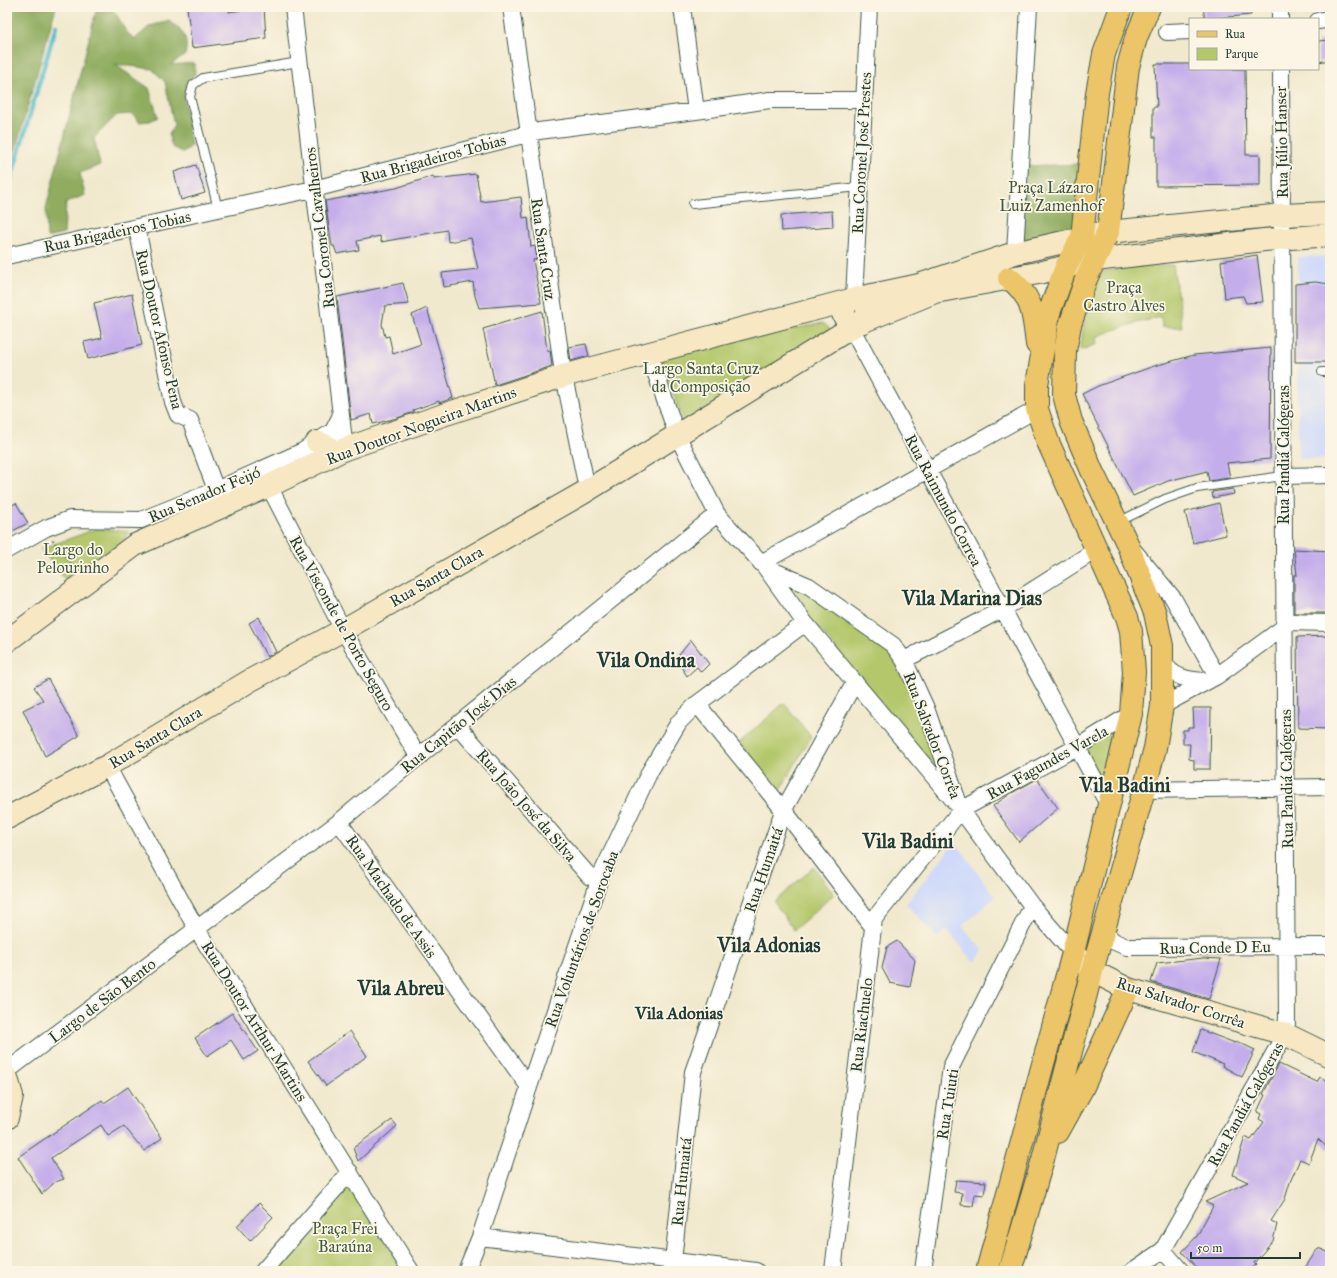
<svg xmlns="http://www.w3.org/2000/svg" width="1337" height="1278" viewBox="0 0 1337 1278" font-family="'IM FELL Great Primer',serif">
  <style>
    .built { fill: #cfdafa }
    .green { fill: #b4c76a; stroke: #6a824f }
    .forest { fill: #8fac5e; stroke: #577449 }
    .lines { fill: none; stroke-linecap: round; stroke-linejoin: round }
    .stream { stroke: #50bacd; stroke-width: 4.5 }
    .building { fill: #c4adeb }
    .lane-casing { stroke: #3e574b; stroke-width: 10 }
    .street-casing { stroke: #3e574b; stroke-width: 18 }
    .secondary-casing { stroke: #3e574b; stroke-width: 24 }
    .primary-casing { stroke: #3e574b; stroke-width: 24 }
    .path { stroke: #3e574b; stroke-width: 2.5; stroke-dasharray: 1 3; stroke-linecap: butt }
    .lane { stroke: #fff; stroke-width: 8 }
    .street { stroke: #fff; stroke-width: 16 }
    .secondary { stroke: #f7e8c3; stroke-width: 22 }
    .primary { stroke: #ecc569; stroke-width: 22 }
    .labels { text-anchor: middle; stroke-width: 3.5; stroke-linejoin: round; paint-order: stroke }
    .street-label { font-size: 16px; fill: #1f3d34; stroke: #fcf5e5 }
    .park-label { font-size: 16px; fill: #3d593f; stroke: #fcf5e5 }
    .neighbourhood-label { font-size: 17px; font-weight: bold; fill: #1f3d34; stroke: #fcf5e5 }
    .district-label { font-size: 20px; font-weight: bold; fill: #1f3d34; stroke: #fcf5e5 }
  </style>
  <rect width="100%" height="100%" fill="#fcf5e5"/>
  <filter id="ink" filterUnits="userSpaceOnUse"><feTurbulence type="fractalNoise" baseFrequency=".025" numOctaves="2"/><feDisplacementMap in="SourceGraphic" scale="8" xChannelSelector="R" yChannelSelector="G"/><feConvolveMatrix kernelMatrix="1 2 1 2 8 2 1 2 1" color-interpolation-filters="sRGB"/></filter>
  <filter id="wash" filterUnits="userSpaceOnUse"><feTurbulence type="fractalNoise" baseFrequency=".012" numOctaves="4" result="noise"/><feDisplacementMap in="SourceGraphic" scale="16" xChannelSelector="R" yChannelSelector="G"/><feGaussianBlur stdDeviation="0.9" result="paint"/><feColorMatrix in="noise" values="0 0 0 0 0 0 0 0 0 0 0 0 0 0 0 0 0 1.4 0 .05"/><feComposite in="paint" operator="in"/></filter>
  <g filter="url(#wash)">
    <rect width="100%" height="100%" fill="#f1e9cd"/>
    <!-- built -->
    <path class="built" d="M1330 256V459H1298V257Z
      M955 841 995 897 962 926 983 950 975 963 947 930 937 937 906 904Z"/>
    <!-- green -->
    <path class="green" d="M1173 265 1182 327H1162L1161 317C1138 322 1117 328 1096 337L1097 344 1081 350C1082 323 1090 295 1104 271L1140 266Z
      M823 323 830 329 684 423 659 355Z
      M96 529 129 531 122 545 69 585 41 549Z
      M791 582 891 647 924 713 944 777 784 587Z
      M784 703 811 737 779 792 739 743Z
      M1124 724 1107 781 1099 776 1084 748Z
      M814 867 834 894 794 930 774 902Z
      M349 1186 406 1271H270Z"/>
    <!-- forest -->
    <path class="forest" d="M7 7H56L7 179Z
      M97 7C115 7 116 13 124 28 126 32 131 36 135 39L150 26 169 21C183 30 189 38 185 55L170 65 194 63 195 74 186 83 184 98 191 146 183 153 172 147 169 135 174 125 165 82 152 69 114 64 149 88 158 117 150 121 139 122 133 114 117 115 94 138 100 165 80 173 85 195 66 203 64 234 47 238 46 208Z
      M1083 164 1074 232 1023 242 1024 166Z"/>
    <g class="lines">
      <!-- stream -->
      <path class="stream" d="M7 192 56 26"/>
    </g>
    <g id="blocks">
      <!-- building -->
      <path class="building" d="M187 7H229V12L264 7 266 38 192 48Z
        M1203 7H1251V15L1205 19Z
        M1330 40V60L1318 62V41Z
        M1155 64H1190V69H1245L1246 155H1260V185L1156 186V137H1153V107H1157Z
        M196 165 205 193 181 200 174 172Z
        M476 174 481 202 521 197 523 218 528 217 531 247 535 246 537 259 533 260 541 303 479 308 475 296 473 282 444 287 442 273 478 269 471 238 448 242 447 230 381 242 380 236 357 241 359 250 337 254 334 246H332L325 201 396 188 433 176 434 179Z
        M832 211 833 227 782 231 781 215Z
        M1257 255 1263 302 1246 303 1243 296 1225 298 1221 261Z
        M1315 282 1330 284V362H1295V284Z
        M403 283 409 304 385 306 382 324 385 337 389 336 393 354 421 344 412 315 427 308 453 398 439 403V401L413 410 414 412 397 418 373 424 371 414 351 420 337 297Z
        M132 294 142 345 88 359 84 342 102 338 94 303Z
        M542 311 547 351 550 350 552 366 495 385 483 329Z
        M586 344 589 356 571 361 569 347Z
        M1271 348 1270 459 1227 463 1230 478 1209 481 1207 471 1168 481 1133 496 1082 394 1098 386 1154 366 1194 355Z
        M1233 489 1234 494 1213 498 1212 492Z
        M16 503 28 523 7 534V508Z
        M1219 503 1226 535 1193 543 1185 512Z
        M1294 549 1330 551V613H1294V575H1297Z
        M259 617 276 652 267 657 249 623Z
        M1330 636V729L1298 728 1297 637Z
        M691 640 709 664 701 672 697 667 687 676 676 659Z
        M48 679 79 736 45 756 23 710 43 700 34 687Z
        M1193 708H1211L1210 769H1194V760L1189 759 1190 744H1183V730H1188V727H1194Z
        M1037 779 1058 808 1019 842 993 806 1010 794Z
        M897 941 915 960 910 987 890 983 882 968 887 947Z
        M1204 958 1221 959 1209 999 1151 982 1157 963Z
        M232 1013 258 1051 244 1060 231 1040 207 1056 195 1038Z
        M1201 1030 1235 1043 1236 1041 1255 1050 1242 1077 1222 1066 1223 1064 1193 1052Z
        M350 1031 367 1056 326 1086 308 1061Z
        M1279 1064 1317 1082 1320 1077 1330 1082V1150L1318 1139 1309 1163 1300 1159 1290 1182 1285 1199 1271 1221 1277 1224 1273 1241 1254 1263 1256 1265 1249 1271H1200L1182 1252 1197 1236 1213 1206 1205 1202 1248 1182 1233 1175 1245 1137 1251 1140 1264 1122 1259 1119 1261 1114 1257 1112 1265 1095 1263 1094Z
        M128 1087 162 1138 144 1151 124 1126 108 1136 101 1125 51 1158 64 1179 55 1182 42 1194 18 1157 102 1100 104 1103Z
        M392 1120 397 1126 358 1161 353 1148Z
        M956 1180 986 1182 984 1195 975 1194 973 1206 961 1205 962 1193 954 1192Z
        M259 1203 273 1217 250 1241 237 1226Z
        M1318 1248 1330 1253V1271H1303Z"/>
    </g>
  </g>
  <g filter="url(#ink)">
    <use href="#blocks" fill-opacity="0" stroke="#3e574b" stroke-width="1"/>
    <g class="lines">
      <!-- lane casing -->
      <g class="lane-casing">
        <path id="lane" d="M693 204 859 187
          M218 209 190 97 193 85 203 78 299 62
          M1322 372H1330
          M1118 522 1165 499 1197 488 1283 476"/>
      </g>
      <!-- street casing -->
      <g class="street-casing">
        <path id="street" d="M293 7 345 449
          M511 7 562 366 585 479 588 486 591 487
          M682 7 696 111
          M1280 7V19
          M1318 21 1330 19
          M1167 32 1190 31
          M137 228 173 402 178 415 190 420 216 490
          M1015 253 1029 7
          M7 256 218 209 314 189 539 131 696 111 770 100H864
          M854 298 869 7
          M847 320 1109 806
          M649 354 677 435 717 514 765 567 809 586 893 645 904 660 926 708 961 810 1032 906 1073 953
          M1283 476 1330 475
          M269 486 343 630 419 758
          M7 550 46 528 70 519 141 520 216 490 303 451 333 431 341 415
          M1135 552 1173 598 1217 676
          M761 563 1037 409
          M765 567 805 623 955 802
          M1284 622 1330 623
          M904 660 1003 609 1096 550
          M1163 661C1172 678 1188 680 1206 681
          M697 704 789 817 873 927
          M1162 706 1217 676 1284 627
          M457 725 590 877 601 875
          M107 766 196 928 411 1271
          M1144 790 1330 787
          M339 822 529 1087
          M1104 933 1115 942 1127 947 1330 946
          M7 1071 339 822C378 789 418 758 457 725L717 514
          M480 1237 756 1271
          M1163 1250 1181 1271
          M263 1271 350 1172
          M466 1271 480 1237 529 1087 601 875 650 771 679 722 697 704 805 623
          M672 1271 693 1072 783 811 855 682
          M833 1271 874 919 961 810 1077 747 1131 714
          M923 1271 951 1067 1032 906
          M1132 1271 1163 1250 1285 1034 1287 1023 1281 69"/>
      </g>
      <!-- secondary casing -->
      <g class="secondary-casing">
        <path id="secondary" d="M858 298 919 285 1015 253 1108 232 1282 215 1330 213
          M863 322 869 310 865 302 858 298 846 302 843 314C846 321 851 325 859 323L935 292 1038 273 1095 260 1264 240 1330 235
          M317 442 327 446 330 456
          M7 641 135 545 269 486 345 449 443 415 563 376 850 300
          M7 818 107 766 251 680 343 630 583 493 859 323
          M1078 958 1092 971 1128 989 1285 1034 1330 1056
          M7 1078 12 1096 7 1118"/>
      </g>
      <!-- primary casing -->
      <g class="primary-casing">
        <path id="primary" d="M1009 278C1034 298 1033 315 1037 344
          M1058 1132 1082 1089 1128 989
          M987 1271 1073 953 1131 714 1134 672 1131 631 1127 617 1048 442 1037 409V385L1049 313 1066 267 1082 237 1097 93 1104 54 1121 7
          M1010 1271 1043 1159 1092 971 1144 790 1155 748 1162 706V646L1155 613 1127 543 1092 471 1071 421 1064 395 1065 351 1070 325 1086 279 1108 232 1128 67 1136 38 1149 7"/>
      </g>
      <!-- path -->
      <path class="path" d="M53 540 74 568"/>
      <!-- lane -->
      <use href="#lane" class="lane"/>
      <!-- street -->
      <use href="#street" class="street"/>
      <!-- secondary -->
      <use href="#secondary" class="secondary"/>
      <!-- primary -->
      <use href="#primary" class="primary"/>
    </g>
  </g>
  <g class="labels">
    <!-- street labels -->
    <g class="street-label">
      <text transform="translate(1281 142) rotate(-91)" y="6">Rua Júlio Hanser</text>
      <text transform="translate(861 153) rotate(-87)" y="6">Rua Coronel José Prestes</text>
      <text transform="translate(433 158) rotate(-15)" y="6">Rua Brigadeiros Tobias</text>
      <text transform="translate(319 228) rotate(-97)" y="6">Rua Coronel Cavalheiros</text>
      <text transform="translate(117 231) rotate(-12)" y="6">Rua Brigadeiros Tobias</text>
      <text transform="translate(544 249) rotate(82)" y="6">Rua Santa Cruz</text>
      <text transform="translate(160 329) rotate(77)" y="6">Rua Doutor Afonso Pena</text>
      <text transform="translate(421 425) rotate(-20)" y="6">Rua Doutor Nogueira Martins</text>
      <text transform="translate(1283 455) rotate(-90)" y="6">Rua Pandiá Calógeras</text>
      <text transform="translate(204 494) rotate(-23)" y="6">Rua Senador Feijó</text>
      <text transform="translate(944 500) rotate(62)" y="6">Rua Raimundo Correa</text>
      <text transform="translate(436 576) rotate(-30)" y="6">Rua Santa Clara</text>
      <text transform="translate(342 623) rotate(61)" y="6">Rua Visconde de Porto Seguro</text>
      <text transform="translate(458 724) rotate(-39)" y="6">Rua Capitão José Dias</text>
      <text transform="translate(933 735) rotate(69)" y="6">Rua Salvador Corrêa</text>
      <text transform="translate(155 737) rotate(-31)" y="6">Rua Santa Clara</text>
      <text transform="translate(1047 762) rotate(-29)" y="6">Rua Fagundes Varela</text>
      <text transform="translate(1286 779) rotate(-91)" y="6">Rua Pandiá Calógeras</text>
      <text transform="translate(527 805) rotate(49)" y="6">Rua João José da Silva</text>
      <text transform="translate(763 870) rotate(-71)" y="6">Rua Humaitá</text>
      <text transform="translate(392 896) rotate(55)" y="6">Rua Machado de Assis</text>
      <text transform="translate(581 939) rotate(-70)" y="6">Rua Voluntários de Sorocaba</text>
      <text transform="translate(1215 947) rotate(-1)" y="6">Rua Conde D Eu</text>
      <text transform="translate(102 1000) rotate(-37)" y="6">Largo de São Bento</text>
      <text transform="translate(1181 1002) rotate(18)" y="6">Rua Salvador Corrêa</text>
      <text transform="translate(255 1021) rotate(58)" y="6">Rua Doutor Arthur Martins</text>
      <text transform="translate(861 1025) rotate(-83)" y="6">Rua Riachuelo</text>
      <text transform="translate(947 1104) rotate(-81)" y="6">Rua Tuiuti</text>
      <text transform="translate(1245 1104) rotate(-61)" y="6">Rua Pandiá Calógeras</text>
      <text transform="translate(681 1182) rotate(-84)" y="6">Rua Humaitá</text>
    </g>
    <!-- park labels -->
    <g class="park-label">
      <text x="1051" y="193">Praça Lázaro<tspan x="1051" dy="18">Luiz Zamenhof</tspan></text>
      <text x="1124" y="293">Praça<tspan x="1124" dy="18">Castro Alves</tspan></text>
      <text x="701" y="374">Largo Santa Cruz<tspan x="701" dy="18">da Composição</tspan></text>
      <text x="73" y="555">Largo do<tspan x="73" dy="18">Pelourinho</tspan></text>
      <text x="345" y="1234">Praça Frei<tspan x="345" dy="18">Baraúna</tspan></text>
    </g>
    <!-- neighbourhood labels -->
    <g class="neighbourhood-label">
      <text x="679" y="1019">Vila Adonias</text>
    </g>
    <!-- district labels -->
    <g class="district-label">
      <text x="972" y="605">Vila Marina Dias</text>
      <text x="646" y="667">Vila Ondina</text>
      <text x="1125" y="792">Vila Badini</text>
      <text x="908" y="848">Vila Badini</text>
      <text x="769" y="952">Vila Adonias</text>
      <text x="401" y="995">Vila Abreu</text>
    </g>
  </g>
  <!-- margin -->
  <rect width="1337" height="1278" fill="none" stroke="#fcf5e5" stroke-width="24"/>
  <!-- legend -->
  <rect x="1189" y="18" width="130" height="52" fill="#fcf5e5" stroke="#a4ab9e"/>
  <rect x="1197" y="31" width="20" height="6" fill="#ecc569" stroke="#a4ab9e"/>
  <text x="1225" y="38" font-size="12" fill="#1f3d34">Rua</text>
  <rect x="1197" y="48" width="20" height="12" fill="#b4c76a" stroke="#a4ab9e"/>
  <text x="1225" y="58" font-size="12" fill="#1f3d34">Parque</text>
  <!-- scale -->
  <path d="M1191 1252v6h109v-6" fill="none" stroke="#1f3d34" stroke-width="2"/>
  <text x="1197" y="1252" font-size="12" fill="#1f3d34" stroke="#fcf5e5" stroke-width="3" paint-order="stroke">50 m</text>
</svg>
